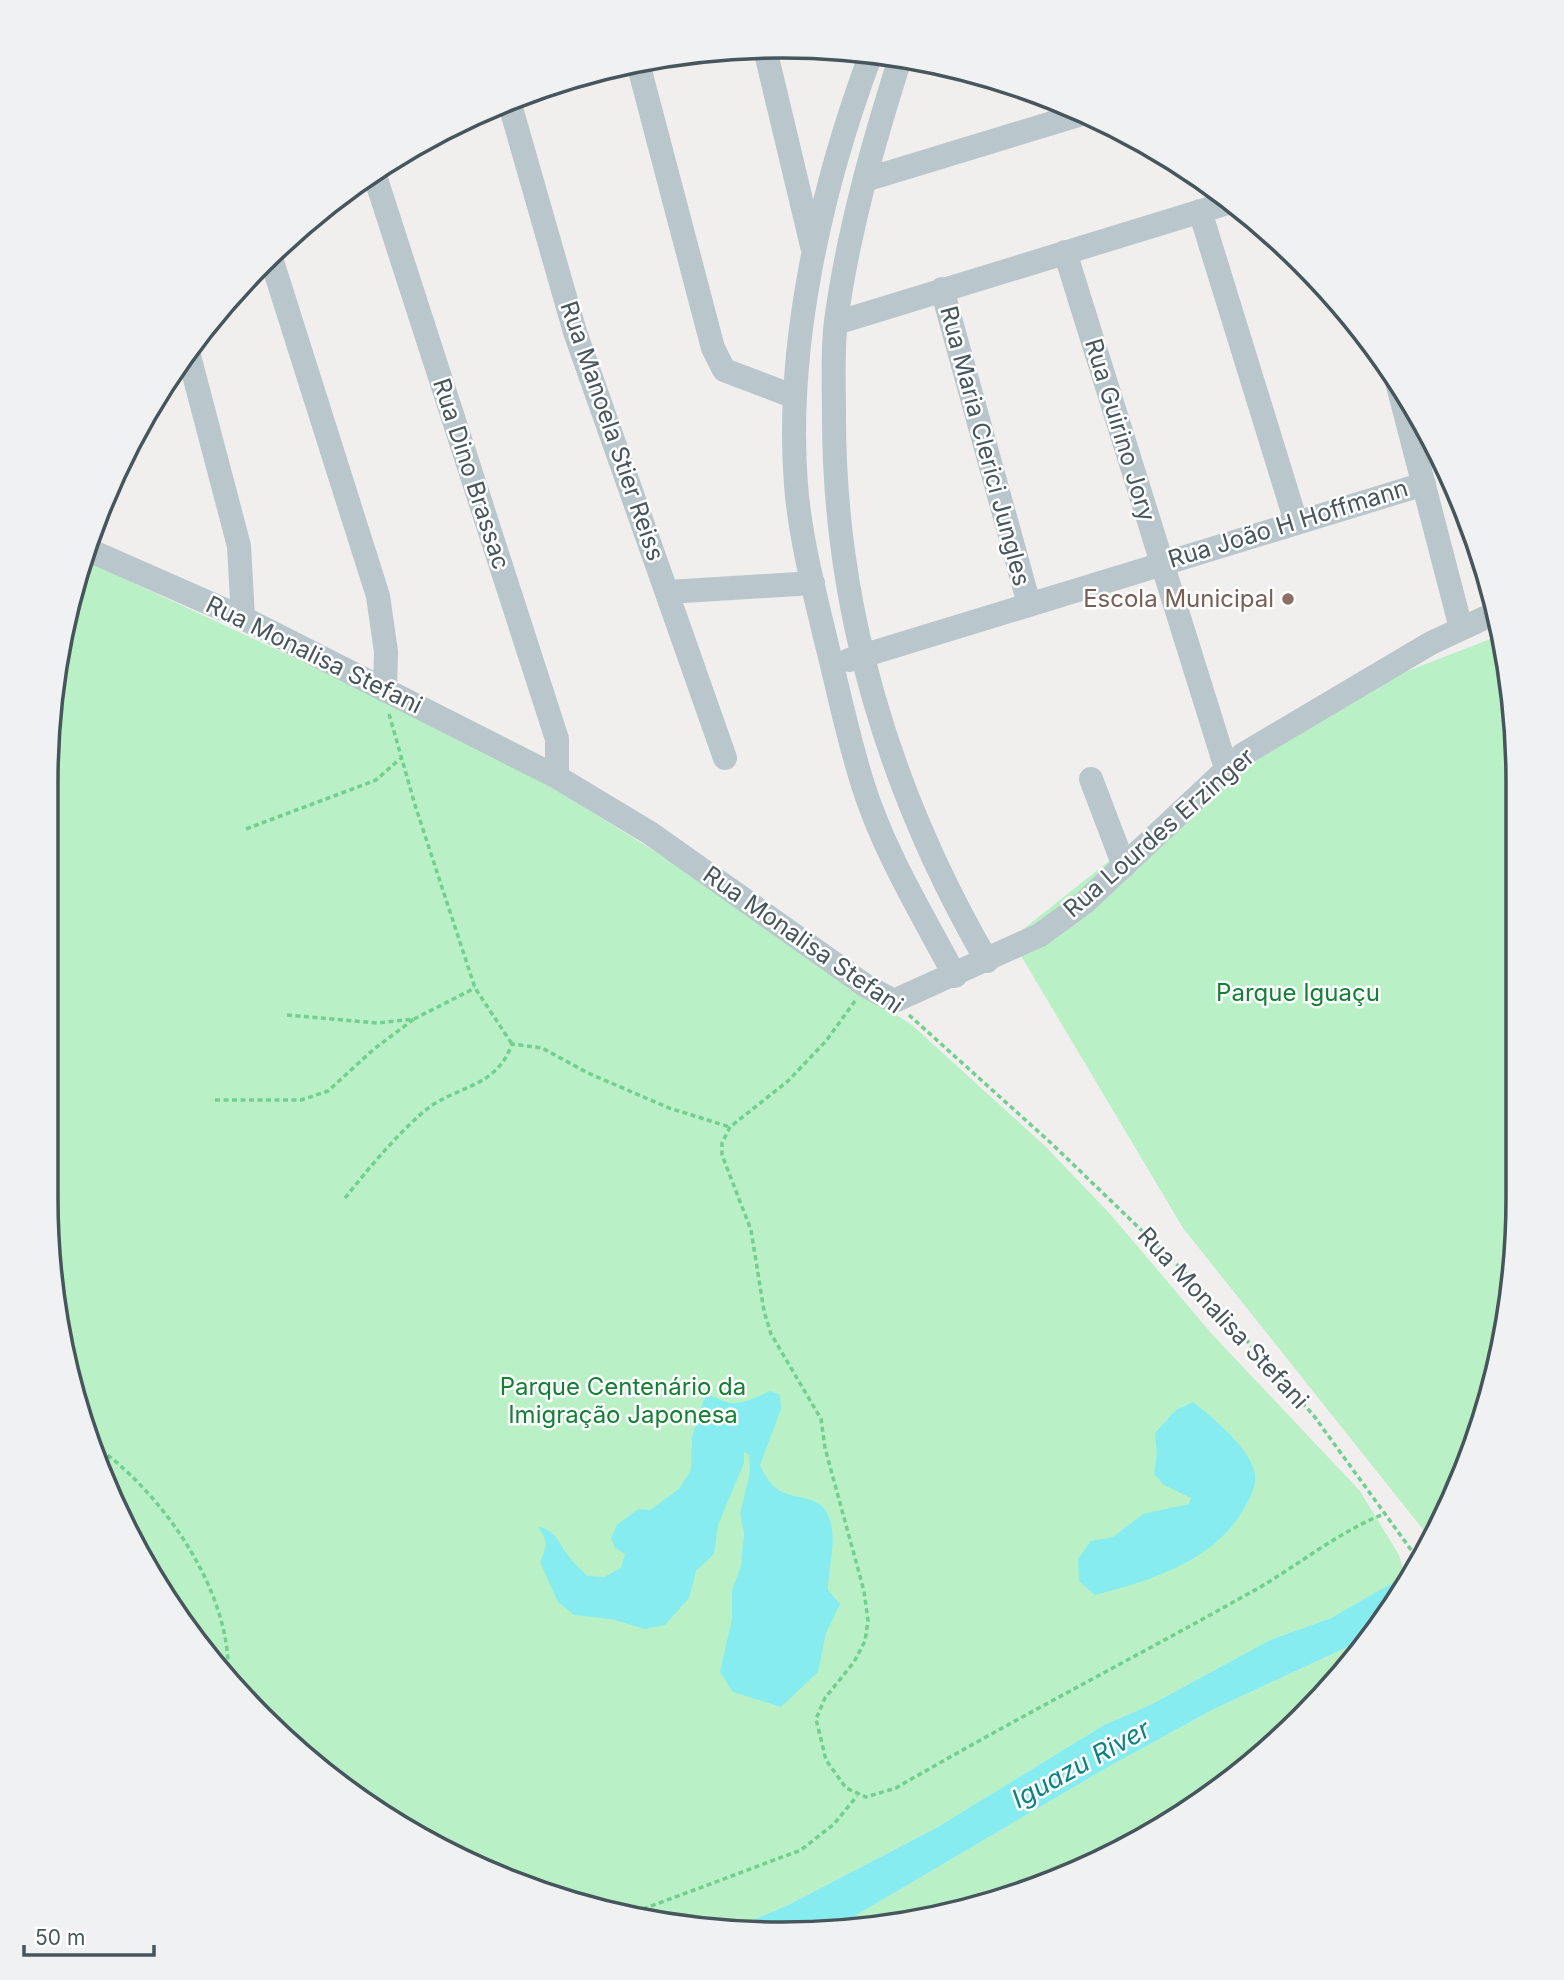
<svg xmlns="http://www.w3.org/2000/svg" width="1564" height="1980" viewBox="0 0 1564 1980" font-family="Inter,sans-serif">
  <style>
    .green { fill: #baf0c6 }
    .water { fill: #86ecef }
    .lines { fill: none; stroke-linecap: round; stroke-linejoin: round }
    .path { stroke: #71cf90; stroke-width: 3.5; stroke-dasharray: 5 3.5; stroke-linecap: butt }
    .minor { stroke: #b9c6cc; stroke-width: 24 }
    .education-dot { fill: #8d6e63; stroke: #fff; stroke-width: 2.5 }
    .labels { text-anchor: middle; stroke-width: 5; stroke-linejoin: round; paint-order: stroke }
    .street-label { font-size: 24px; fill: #46565c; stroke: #fff }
    .education-label { font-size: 24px; fill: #785e54; stroke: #fff; text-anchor: end }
    .park-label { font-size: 24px; fill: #148036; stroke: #fff }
    .water-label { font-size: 26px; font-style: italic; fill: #0a8386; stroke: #fff }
    .rim { fill: none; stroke: #46565c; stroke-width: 3.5 }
  </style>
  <rect width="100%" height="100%" fill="#f1eeee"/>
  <!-- green -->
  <path class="green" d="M82 559 402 708 563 794 699 879 813 961 912 1025 1045 1146 1111 1215 1211 1333 1360 1491 1399 1555 1404 1572 1392 1584 1331 1618 1270 1640 1152 1704 1104 1725 936 1828 790 1904 735 1928 591 1909 413 1836 261 1718 144 1566 70 1388 46 1198 47 734Z
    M1498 636 1517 733 1518 1198 1504 1341 1462 1480 1429 1537 1183 1228 1011 939 1218 774 1353 692Z
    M1373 1635 1367 1646 1268 1751 1150 1836 972 1910 836 1927 1108 1767 1212 1710Z"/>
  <!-- water -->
  <path class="water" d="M770 1391 780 1395 781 1409 760 1465C764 1474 770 1485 780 1491 801 1502 824 1493 831 1524 836 1545 828 1569 828 1590L840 1604 826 1633 818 1672 781 1707 733 1692 720 1672 732 1619V1590L741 1566 744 1533 740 1514 750 1472 749 1455 744 1452V1463L718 1525 714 1554 696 1571 689 1598 665 1625 645 1629 611 1619 574 1615 558 1602 540 1562C547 1548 548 1540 538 1527 555 1529 558 1542 567 1554 572 1562 581 1569 587 1576L604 1577 621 1568 625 1554 615 1548 611 1538 617 1525 638 1509 650 1510 679 1489 691 1470 692 1437 705 1396C715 1395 718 1400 726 1402 741 1406 757 1397 770 1391Z
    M1193 1402C1212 1417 1251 1449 1255 1474 1257 1486 1249 1500 1243 1510 1214 1561 1150 1581 1095 1595L1079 1581 1078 1559 1091 1541 1113 1537 1143 1514 1189 1504 1191 1498 1164 1485 1154 1474 1157 1454 1155 1433 1176 1410Z
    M1408 1574 1373 1635 1212 1710 1108 1767 836 1927 782 1934 735 1928 790 1904 936 1828 1104 1725 1152 1704 1270 1640 1331 1618Z"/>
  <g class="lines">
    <!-- path -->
    <path class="path" d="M389 714 415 805 475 988 512 1044
      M246 829 376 780 401 758
      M855 1001 826 1041 788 1081 730 1127 722 1143V1155L751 1230 764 1311 771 1334 821 1419 825 1448 864 1591 868 1621 865 1641 854 1662 825 1698 816 1719 826 1760 846 1788 866 1797 896 1788C1011 1721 1130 1660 1246 1595 1293 1570 1335 1533 1384 1514
      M287 1015 377 1023 414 1019 475 988
      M909 1015 1051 1143 1194 1281 1314 1416 1417 1558
      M215 1100H301L328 1091 374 1049 414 1019
      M345 1198C369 1168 393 1139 421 1114 454 1084 495 1091 512 1044L542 1048 588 1073 669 1108 730 1127
      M94 1445C161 1491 232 1591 228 1676
      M609 1912 646 1908 801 1850 834 1824 857 1796"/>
    <!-- minor -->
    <path class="minor" d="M765 49 812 246
      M871 54C822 185 785 344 796 485 800 536 814 591 826 641 838 688 848 738 863 785 884 852 922 914 955 976
      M900 59C873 144 848 232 836 321 832 353 834 385 834 417 834 610 890 794 987 961
      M638 63 713 348 724 370 795 397
      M509 101 575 332 725 758
      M374 173 557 739V777
      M865 180 1085 113
      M1200 211 1296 522
      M1065 252 1226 768
      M270 255 378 596 386 652 385 688
      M942 289 1029 604
      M836 323 1234 201
      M188 352 239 546 243 618
      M1397 382 1461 628
      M84 548 243 618 557 777 650 833 866 986 894 1001 1040 935 1085 902 1242 755 1431 643 1493 614
      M668 592 813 583
      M849 660 1424 484
      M1091 779 1124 866"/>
  </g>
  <!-- markers -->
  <circle class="education-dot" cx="1288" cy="599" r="7"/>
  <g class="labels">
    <!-- street labels -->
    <g class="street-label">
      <text transform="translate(1120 430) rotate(73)" y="8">Rua Guirino Jory</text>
      <text transform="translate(612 431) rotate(71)" y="8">Rua Manoela Stier Reiss</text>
      <text transform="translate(985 446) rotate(75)" y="8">Rua Maria Clerici Jungles</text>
      <text transform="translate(471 474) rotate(72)" y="8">Rua Dino Brassac</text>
      <text transform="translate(1288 524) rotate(-17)" y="8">Rua João H Hoffmann</text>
      <text transform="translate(314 655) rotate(26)" y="8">Rua Monalisa Stefani</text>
      <text transform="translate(1159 833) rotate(-41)" y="8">Rua Lourdes Erzinger</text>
      <text transform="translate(803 940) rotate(35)" y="8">Rua Monalisa Stefani</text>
      <text transform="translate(1223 1318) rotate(47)" y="8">Rua Monalisa Stefani</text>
    </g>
    <!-- education labels -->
    <g class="education-label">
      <text x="1274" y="607">Escola Municipal</text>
    </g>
    <!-- park labels -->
    <g class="park-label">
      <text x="1298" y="1001">Parque Iguaçu</text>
      <text x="623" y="1395">Parque Centenário da<tspan x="623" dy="28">Imigração Japonesa</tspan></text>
    </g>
    <!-- water labels -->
    <g class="water-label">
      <text transform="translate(1081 1764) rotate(-29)" y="9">Iguazu River</text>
    </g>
  </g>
  <!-- crop -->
  <path d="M0 0H1564V1980H0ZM782 58H782A724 724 0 0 1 1506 782V1198A724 724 0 0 1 782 1922H782A724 724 0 0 1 58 1198V782A724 724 0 0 1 782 58Z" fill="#f0f1f2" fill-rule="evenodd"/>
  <path class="rim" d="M782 58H782A724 724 0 0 1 1506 782V1198A724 724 0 0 1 782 1922H782A724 724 0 0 1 58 1198V782A724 724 0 0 1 782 58Z"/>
  <!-- scale -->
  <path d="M24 1945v10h130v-10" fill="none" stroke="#46565c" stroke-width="3.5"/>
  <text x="35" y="1945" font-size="21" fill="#46565c" stroke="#ffffff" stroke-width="5" paint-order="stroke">50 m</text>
</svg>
